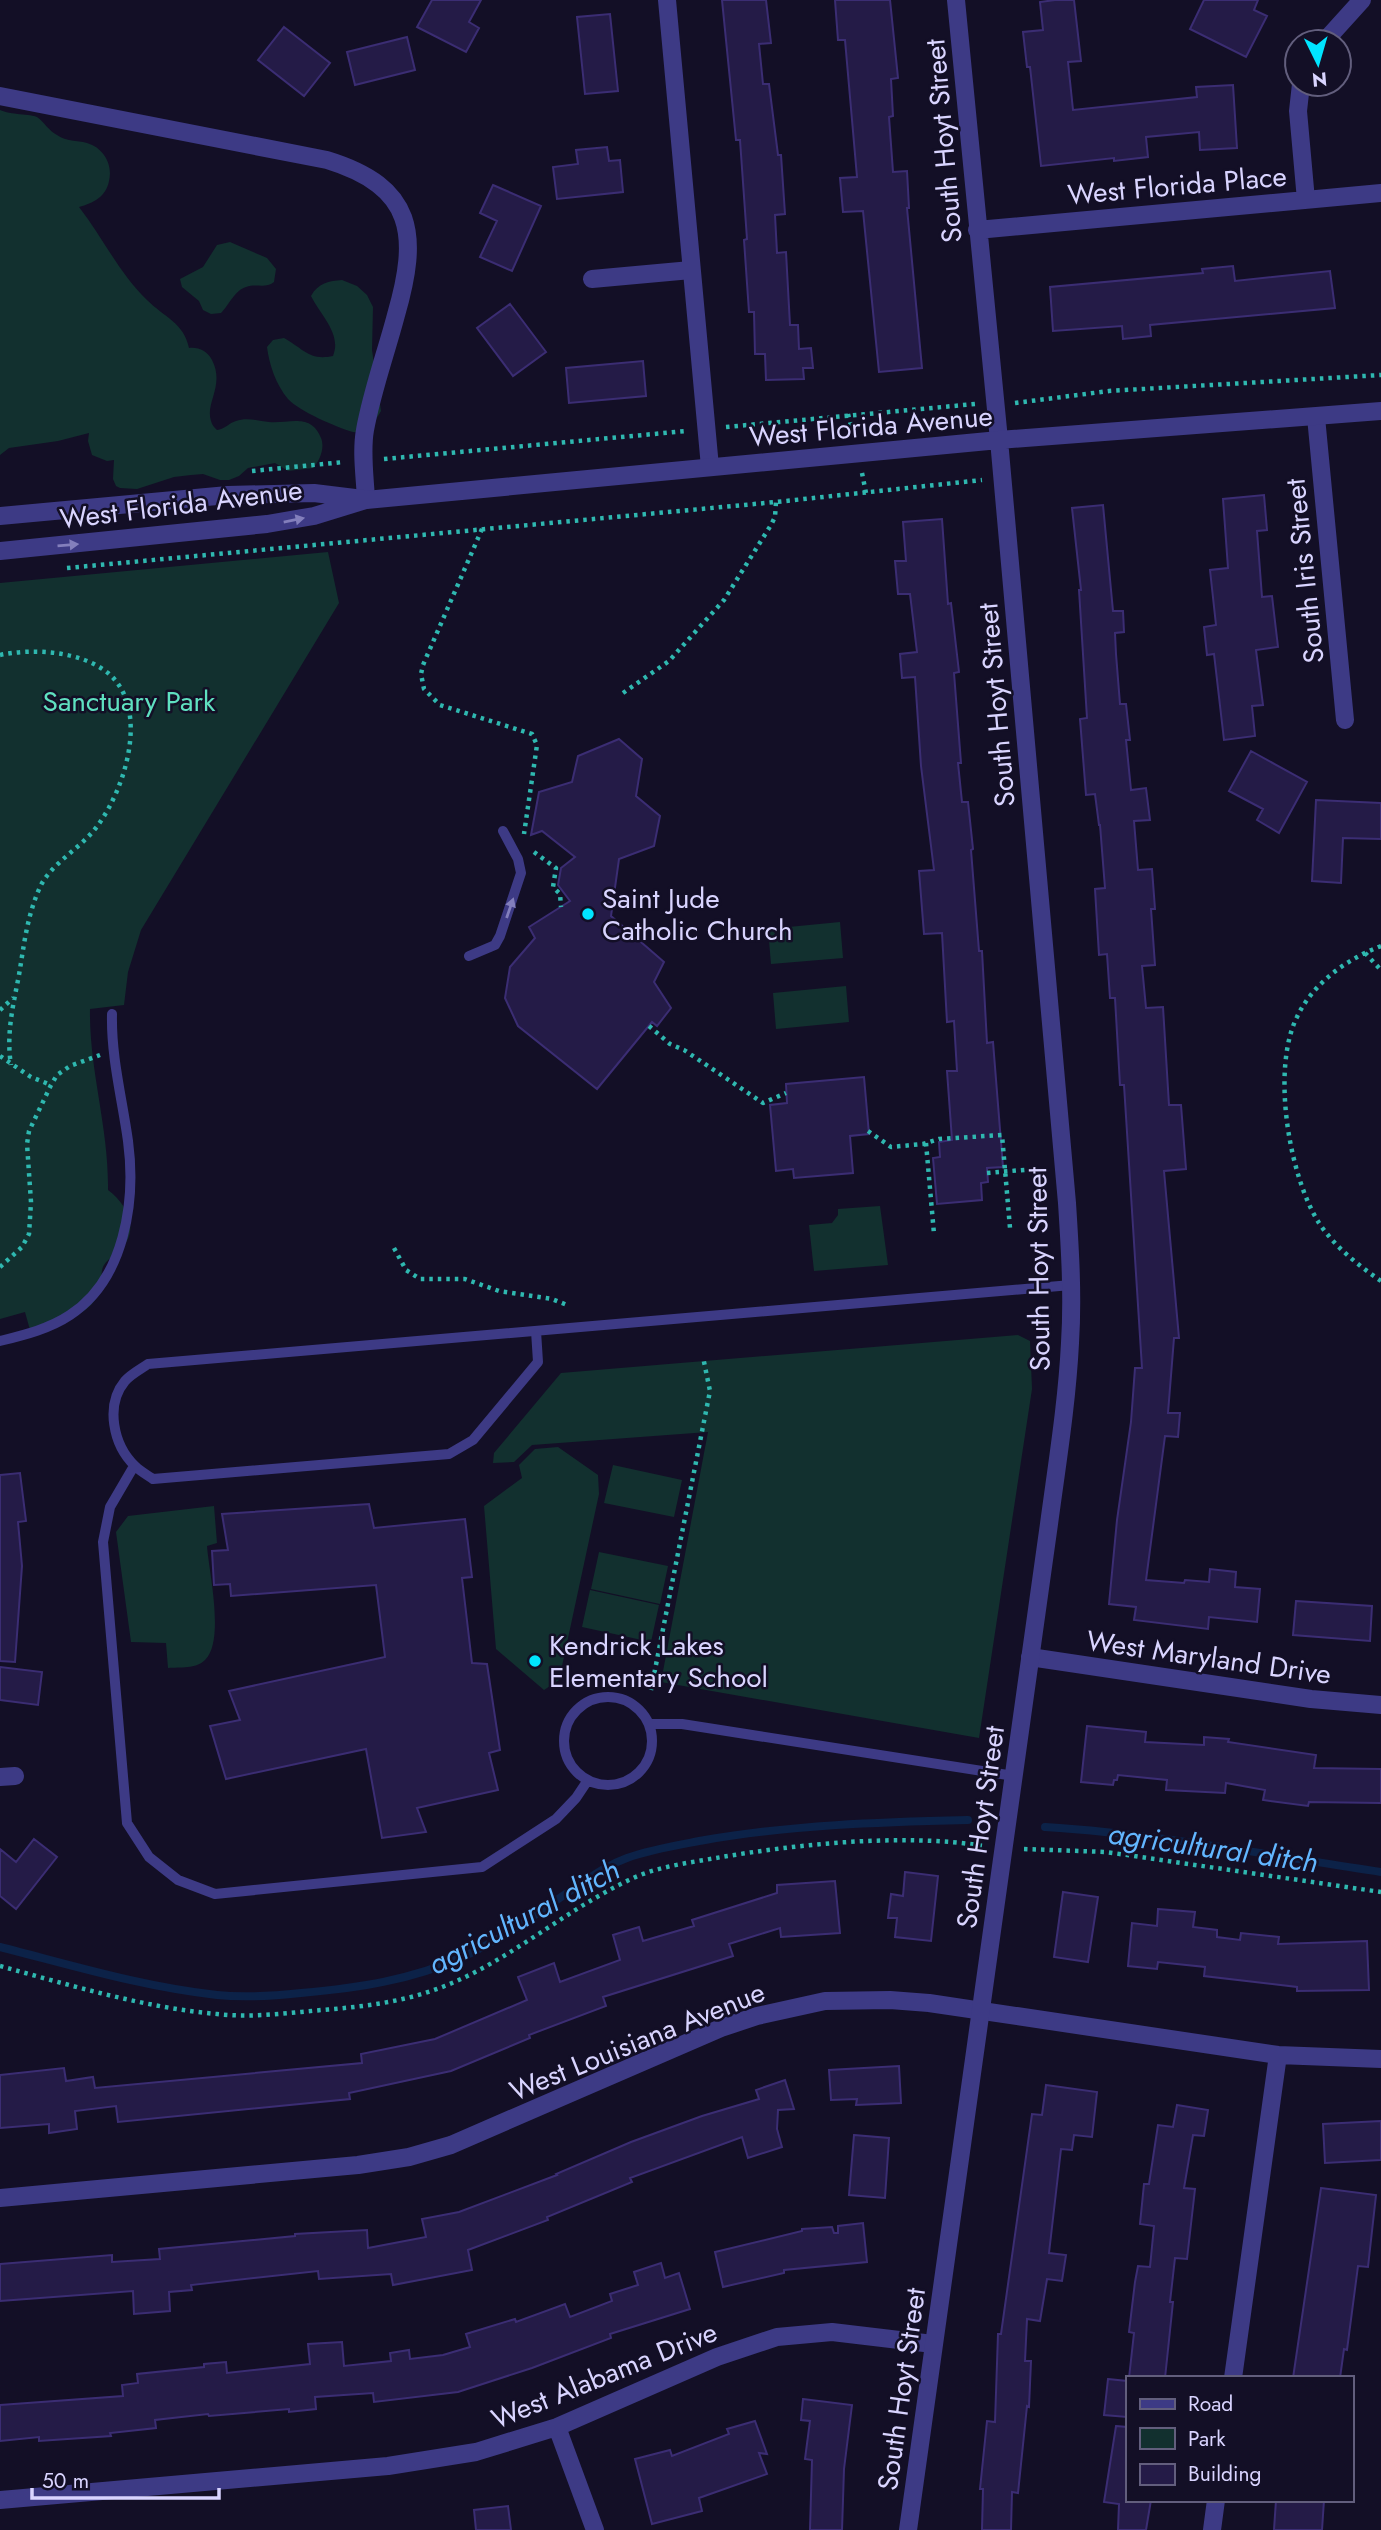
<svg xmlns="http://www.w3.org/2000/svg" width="1381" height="2530" viewBox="0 0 1381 2530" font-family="Jost,sans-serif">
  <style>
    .green { fill: #12302f }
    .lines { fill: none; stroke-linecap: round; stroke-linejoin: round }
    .stream { stroke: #0c2248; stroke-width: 8 }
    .building { fill: #241b47; stroke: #3b2d73; stroke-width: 2 }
    .path { stroke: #2fb8b0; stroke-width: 4.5; stroke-dasharray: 3.5 5; stroke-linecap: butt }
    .service { stroke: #3d3a85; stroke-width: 10 }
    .minor { stroke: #3d3a85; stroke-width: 18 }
    .tertiary { stroke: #3d3a85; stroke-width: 18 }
    .oneway { fill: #837fbc }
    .poi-dot { fill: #00e5ff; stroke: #130f26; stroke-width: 2.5 }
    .labels { text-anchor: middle; stroke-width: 5; stroke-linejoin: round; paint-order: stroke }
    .street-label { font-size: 28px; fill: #d9d4ff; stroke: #130f26 }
    .park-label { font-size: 28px; fill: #5fe0c0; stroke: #130f26 }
    .poi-label { font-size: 28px; fill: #d9d4ff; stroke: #130f26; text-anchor: start }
    .water-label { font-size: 30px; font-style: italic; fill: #62b6ff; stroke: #130f26 }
  </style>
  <rect width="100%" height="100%" fill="#130f26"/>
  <!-- green -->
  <path class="green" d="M0 110C10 115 31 114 37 117 44 122 49 131 57 135 67 142 76 140 87 143 104 148 113 165 109 181 106 197 93 203 79 207 103 238 119 273 147 300 164 317 184 323 189 348 199 347 207 351 212 360 225 385 205 403 211 421 212 425 214 427 217 430 225 429 229 423 236 421 247 417 258 421 269 422 288 424 311 412 321 438 325 448 320 460 313 468L288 471 275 463 248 468 239 476 229 480H220L203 474 191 475 174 477 137 489 120 488 116 486 113 479 114 460 107 461 92 455 88 441 89 433 58 441 9 448 0 455Z
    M230 242 267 258 276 269 274 282C265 289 256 283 246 287 235 290 229 305 221 313L211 314 203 310 199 301 182 287 180 279 203 267 217 245Z
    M342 280 357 286 367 295 373 307 372 350 381 411 369 431C363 432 358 433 353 432 336 427 299 411 288 399 276 385 269 364 267 347L273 340 284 338C304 349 309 361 333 356 342 334 321 316 311 296 318 283 329 281 342 280Z
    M328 552 339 603 141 930 128 972 124 1005 90 1009C89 1070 109 1128 108 1190 125 1203 139 1225 124 1246 119 1254 109 1257 104 1265 99 1273 104 1283 100 1292 87 1319 57 1323 30 1330L25 1312 0 1319V583Z
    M840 922 843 958 771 964 768 929Z
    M846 986 849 1022 776 1029 773 993Z
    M880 1206 888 1265 814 1271 809 1225 832 1223 838 1215V1209Z
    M1018 1335 1030 1341 1032 1389 979 1738 661 1682 708 1432 532 1445 514 1462 493 1463 494 1453 561 1373Z
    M558 1447 598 1475 599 1494 559 1680 544 1690 496 1649 484 1506 522 1478 519 1465 535 1449Z
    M613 1465 682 1480 674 1517 604 1503Z
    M214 1506 217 1543 207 1546C209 1572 225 1641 205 1660 196 1669 180 1667 168 1668L166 1643 131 1642 116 1532 128 1516Z
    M599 1552 668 1566 660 1604 591 1589Z
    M590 1590 659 1605 651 1642 582 1627Z"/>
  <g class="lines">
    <!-- stream -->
    <path class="stream" d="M1045 1827C1158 1834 1269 1855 1381 1872
      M0 1947C71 1965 143 1987 217 1995 245 1998 273 1996 301 1993 358 1988 412 1980 465 1956 499 1940 533 1917 564 1895 586 1881 602 1867 627 1858 652 1849 679 1845 705 1840 791 1825 880 1822 968 1820"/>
  </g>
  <!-- building -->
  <path class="building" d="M432 0H481L469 22 479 28 466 52 417 27Z
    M722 0H766L771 43 759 44 763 84H769L778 155H781L785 214 775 215 777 253 786 252 790 325H798L799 349 811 348 813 368H803L804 379 766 380 765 354H755L754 312H749L744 240 747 239 740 140H736Z
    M835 0H890L898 78 891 79 893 116 889 117 893 172 907 171 909 208H907L922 368 879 372 863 211 843 212 840 178 857 177 845 40H838Z
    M1055 0H1074L1081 61 1068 62 1073 110 1197 97 1196 87 1233 85 1237 148 1200 150 1199 132 1146 137 1148 157 1114 161V158L1041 166 1030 67H1027L1023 32 1043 30 1040 2Z
    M1204 0H1258L1254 10 1267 16 1246 57 1190 29Z
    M610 14 618 91 585 94 577 17Z
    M284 27 330 63 304 96 258 60Z
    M407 37 415 70 355 85 347 52Z
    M607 147 609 161 620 160 623 192 557 199 553 167 578 164 576 150Z
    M493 185 541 206 512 271 480 257 497 221 480 213Z
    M1233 266 1235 281 1330 271 1335 308 1150 325 1151 336 1123 339 1122 326 1053 331 1050 287 1203 273 1202 269Z
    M510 304 546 352 513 376 477 328Z
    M643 361 646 396 569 403 566 368Z
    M1264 495 1267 530 1257 531 1262 597 1272 596 1278 647 1256 650 1263 705 1252 706 1255 736 1224 740 1214 654 1207 655 1204 627 1216 625 1210 570 1228 568 1223 499Z
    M1103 505 1113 611H1123L1124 632 1115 633 1116 654 1120 704H1126L1130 740H1126L1131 790 1146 788 1150 820 1134 821 1138 870 1152 869 1155 909H1151L1155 965 1142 966 1146 1008 1163 1007 1169 1105H1181L1186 1169 1164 1171 1179 1338H1174L1168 1413H1180L1178 1437 1165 1436 1146 1580 1184 1583 1185 1580 1209 1582 1210 1569 1236 1572 1235 1587 1260 1589 1257 1622 1209 1617 1208 1629 1134 1620 1136 1607 1109 1604 1117 1520 1131 1422 1135 1368H1142L1124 1085H1120L1115 998H1110L1107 954 1099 955 1095 889 1105 888 1100 825H1099L1095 794 1086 795 1080 719 1087 718 1079 590H1081L1072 508Z
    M942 519 948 604 951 603 959 672 954 673 961 763H958L962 802H968L973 849 971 850 979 951H982L987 1043 993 1042 1003 1167 987 1168 988 1182 981 1183 982 1200 937 1204 933 1158 940 1157 939 1142 952 1140 947 1071H957L954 1021 947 1022 942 933 924 934 919 871 934 870 921 766 915 677 902 678 900 654 917 652 910 594H898L895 561H906L903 522Z
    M619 739 642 759 636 796 660 816 654 846 619 859 611 916 664 962 654 982 671 1008 657 1026 652 1022 597 1089 518 1026 505 998 510 967 535 938 529 927 570 901 558 885 561 868 575 857 542 831 531 835 539 792 572 782 578 756Z
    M1251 751 1307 782 1279 833 1257 820 1263 809 1229 791Z
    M1316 800 1381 803V839L1343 838 1341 883 1312 881Z
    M864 1077 869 1134 850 1136 853 1173 794 1178 793 1169 776 1171 770 1105 787 1103 786 1084Z
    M20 1473 26 1521 18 1522 22 1566 15 1662 0 1661V1475Z
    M369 1504 374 1528 465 1519 472 1577 462 1578 472 1663 487 1664 500 1750 489 1753 498 1790 417 1808 426 1832 382 1838 366 1749 226 1779 210 1726 240 1720 229 1691 385 1657 376 1585 231 1596 230 1584 214 1585 212 1551 228 1550 222 1514Z
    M1296 1601 1372 1606 1370 1641 1293 1635Z
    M0 1667 42 1672 38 1705 0 1700Z
    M1087 1726 1146 1732 1145 1742 1204 1745V1737L1229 1739 1228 1742 1316 1755 1314 1768 1381 1769V1803L1309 1802 1308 1806 1263 1800 1265 1790 1226 1783 1225 1793 1166 1790 1167 1780 1118 1775 1117 1780H1114L1113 1785 1081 1782Z
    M34 1839 57 1857 16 1909 0 1896V1849L16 1862Z
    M905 1872 938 1876 931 1941 895 1937 897 1918H888L891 1894 903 1896Z
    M835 1881 840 1933 781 1937 780 1928 729 1944 733 1956 603 1997 606 2006 529 2035 530 2038 451 2071 349 2093 350 2099 118 2122 116 2106 75 2111 77 2129 49 2133V2124L0 2128V2075L64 2068 66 2081 93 2077 95 2088 362 2063 361 2054 435 2039 527 2000 518 1977 554 1963 560 1982 620 1960 613 1935 639 1927 643 1941 694 1926 692 1920 777 1893V1885Z
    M1063 1892 1098 1897 1088 1962 1054 1957Z
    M1158 1909 1195 1912 1193 1927 1217 1930V1937L1240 1940 1241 1933 1279 1937 1278 1944 1367 1941 1369 1990 1297 1991V1987L1204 1976 1205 1967 1158 1962 1157 1969 1128 1966 1132 1923 1157 1926Z
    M899 2066 901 2103 856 2105 857 2099 831 2100 829 2070Z
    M785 2080 794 2109 778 2110 777 2129 782 2147 748 2158 742 2137 630 2178 632 2182 547 2217 548 2220 468 2250 472 2270 393 2285 391 2274 319 2279 318 2271 191 2285 192 2290 169 2292 170 2311 134 2314 133 2291 0 2301V2264L112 2255V2262L160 2259 159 2249 295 2236V2234L367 2230 368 2248 426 2237 422 2219 459 2212 557 2175 556 2174 631 2142 702 2116 759 2099 756 2090Z
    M1046 2085 1097 2092 1092 2137 1074 2135 1072 2150 1061 2149 1049 2253 1066 2255 1062 2281 1047 2279 1040 2321 1027 2319 1025 2361H1031L1029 2407 1027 2406 1018 2493 1012 2492 1011 2530H982L983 2489H980L987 2421 995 2422 998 2334H1001L1032 2114 1042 2115Z
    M1177 2105 1208 2110 1204 2136 1193 2135 1184 2188 1195 2189 1187 2259 1175 2258 1170 2302H1173L1165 2378H1129L1134 2333 1129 2332 1135 2282 1138 2266 1150 2267 1154 2226 1140 2224 1144 2184H1149L1158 2125 1173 2127Z
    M1381 2121V2160L1325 2163 1323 2124Z
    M854 2135 889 2138 885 2198 849 2195Z
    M1321 2188 1376 2195 1368 2267 1358 2266 1347 2350 1344 2349 1340 2378H1293Z
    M863 2223 867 2262 784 2270V2273L723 2287 715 2252 802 2231V2229L832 2227 834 2233H838V2226Z
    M661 2263 665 2278 679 2273 690 2309 610 2334 611 2338 532 2368 458 2392 374 2402 373 2393 315 2397 316 2409 289 2412V2409L209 2416 208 2414 155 2420 156 2428 110 2433 111 2436 39 2441V2437L0 2441V2405L123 2396 122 2385 138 2383 137 2374 204 2367V2364L226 2362 227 2373 310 2364 308 2344 342 2342 344 2366 391 2361 390 2353 409 2350 410 2359 443 2355 470 2347 466 2334 515 2319 516 2322 565 2304 570 2317 612 2301 610 2294 638 2285 634 2272Z
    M1108 2379 1127 2381V2417L1104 2415Z
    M803 2399 852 2405 844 2469 842 2530H810L812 2460 805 2459 810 2421 801 2420Z
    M755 2421 767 2454 759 2453 767 2474 699 2498 702 2511 652 2524 635 2459 670 2450 672 2456 729 2434 727 2429Z
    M1116 2426 1127 2427V2500H1151L1146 2530H1118L1119 2504 1104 2502Z
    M1276 2500H1324L1322 2530H1274Z
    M508 2506 511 2530H476L474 2510Z"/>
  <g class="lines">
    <!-- path -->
    <path class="path" d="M1015 403 1109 391 1381 375
      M848 414 853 434
      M726 427 975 404
      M384 459 686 431
      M252 471 344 462
      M862 473 866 493
      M482 529 423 665 421 674 424 689 440 705 532 734 537 745 524 834
      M67 568 776 502 982 480
      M0 655C33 648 81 651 108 673 150 708 126 787 98 825 82 848 52 862 40 887 27 916 24 945 19 975 13 1006 6 1034 11 1065
      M623 693 669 661 724 600 771 525 775 517 776 502
      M534 852 556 868 553 887 560 894 561 907
      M1381 946C1347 959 1313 983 1297 1017 1271 1069 1289 1176 1319 1223 1335 1247 1358 1265 1381 1281
      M1365 953 1381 970
      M0 1010 13 998
      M649 1026 670 1044 684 1050 763 1103 786 1093
      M0 1056 31 1077 51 1085
      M868 1131 891 1147 923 1144 939 1139 1002 1135 1010 1228
      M926 1143 934 1234
      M987 1173 1035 1169
      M394 1248 406 1270 420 1279H465L499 1291 552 1299 567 1305
      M0 1267 22 1247 29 1234 31 1202 27 1144 29 1131 51 1085 57 1075 70 1066 100 1055
      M651 1690 710 1391 703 1357
      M1024 1849 1106 1852 1381 1892
      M0 1966C69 1985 146 2008 217 2014 252 2018 287 2013 322 2010 359 2007 396 2003 431 1991 503 1967 561 1912 629 1880 655 1867 687 1863 716 1858 797 1844 904 1833 984 1846"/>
    <!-- service -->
    <path class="service" d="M469 956 495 945 500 936 521 873 518 859 503 831
      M536 1331 538 1362 473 1440 449 1454 153 1479C147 1475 140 1471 135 1466 113 1445 105 1405 125 1381 131 1374 141 1369 148 1364L1071 1285
      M0 1341C24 1335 49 1329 70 1315 125 1279 136 1201 128 1141 122 1098 111 1057 112 1014
      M134 1466 110 1507 103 1542 127 1823 149 1857 178 1880 215 1894 482 1867 556 1819 576 1798 588 1780
      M564 1741a44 44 0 1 1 88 0a44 44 0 1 1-88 0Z
      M649 1724H682L1014 1776"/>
    <!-- minor -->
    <path class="minor" d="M667 0 710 467
      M956 0 999 440
      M1324 42 1362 0
      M1301 84 1298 111 1306 200
      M0 96 327 160C415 187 419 235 396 315 386 353 372 391 365 430 361 452 365 477 366 500
      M977 230 1381 193
      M592 279 691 270
      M1316 417 1345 720
      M1030 1657 1311 1699 1381 1705
      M0 1777 15 1776
      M0 2198 358 2165 409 2157 451 2145 721 2028 757 2016 825 2001 890 2000 929 2003 1278 2055 1381 2059
      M1233 2378 1278 2055
      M557 2427 595 2530
      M0 2500 388 2466 476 2452 557 2427 717 2357 777 2337 832 2332 933 2344
      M1212 2530 1216 2500"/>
    <!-- tertiary -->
    <path class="tertiary" d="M0 516 228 495 314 493 363 499
      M0 551 267 524 314 516 366 500 999 440 1381 411
      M908 2530 1049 1524C1057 1464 1067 1403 1070 1343 1073 1296 1070 1249 1067 1203L999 440"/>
  </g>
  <!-- one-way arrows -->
  <defs><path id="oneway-solid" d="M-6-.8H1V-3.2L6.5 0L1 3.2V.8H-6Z" transform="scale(1.75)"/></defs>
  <g class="oneway">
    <use href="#oneway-solid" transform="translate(294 520) rotate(-11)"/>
    <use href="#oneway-solid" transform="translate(68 545) rotate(-5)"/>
    <use href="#oneway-solid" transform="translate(510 908) rotate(-71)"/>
  </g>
  <!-- markers -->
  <g class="poi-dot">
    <circle cx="588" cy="914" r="7"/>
    <circle cx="535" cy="1661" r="7"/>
  </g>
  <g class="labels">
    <!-- street labels -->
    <g class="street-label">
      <text transform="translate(943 141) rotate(-95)" y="10">South Hoyt Street</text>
      <text transform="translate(1177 185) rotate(-5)" y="10">West Florida Place</text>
      <text transform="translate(871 426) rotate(-5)" y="10">West Florida Avenue</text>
      <text transform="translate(181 504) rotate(-7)" y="10">West Florida Avenue</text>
      <text transform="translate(1304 571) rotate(-96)" y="10">South Iris Street</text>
      <text transform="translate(996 705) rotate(-95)" y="10">South Hoyt Street</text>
      <text transform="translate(1038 1269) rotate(-91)" y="10">South Hoyt Street</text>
      <text transform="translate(1209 1657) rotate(8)" y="10">West Maryland Drive</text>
      <text transform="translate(980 1827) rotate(-82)" y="10">South Hoyt Street</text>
      <text transform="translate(637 2041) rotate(-22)" y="10">West Louisiana Avenue</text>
      <text transform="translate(604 2375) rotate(-22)" y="10">West Alabama Drive</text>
      <text transform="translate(901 2389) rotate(-82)" y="10">South Hoyt Street</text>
    </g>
    <!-- park labels -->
    <g class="park-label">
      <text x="129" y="711">Sanctuary Park</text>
    </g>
    <!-- poi labels -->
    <g class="poi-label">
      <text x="602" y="908">Saint Jude<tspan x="602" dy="32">Catholic Church</tspan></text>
      <text x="549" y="1655">Kendrick Lakes<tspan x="549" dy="32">Elementary School</tspan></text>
    </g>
    <!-- water labels -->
    <g class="water-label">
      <text transform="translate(1213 1848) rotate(8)" y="10">agricultural ditch</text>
      <text transform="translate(524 1917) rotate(-28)" y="10">agricultural ditch</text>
    </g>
  </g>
  <!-- legend -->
  <rect x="1126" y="2376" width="228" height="126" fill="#130f26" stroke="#625e7d" stroke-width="2"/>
  <rect x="1140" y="2399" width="35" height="10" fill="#3d3a85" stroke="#625e7d" stroke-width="2"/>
  <text x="1188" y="2411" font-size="21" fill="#d9d4ff">Road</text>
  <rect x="1140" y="2428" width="35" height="21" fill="#12302f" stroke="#625e7d" stroke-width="2"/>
  <text x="1188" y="2446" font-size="21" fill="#d9d4ff">Park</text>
  <rect x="1140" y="2464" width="35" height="21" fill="#241b47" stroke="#625e7d" stroke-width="2"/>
  <text x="1188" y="2481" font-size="21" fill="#d9d4ff">Building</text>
  <!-- north arrow -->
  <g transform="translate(1318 63) rotate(175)"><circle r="33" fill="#130f26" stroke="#625e7d" stroke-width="2"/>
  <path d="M0-5L12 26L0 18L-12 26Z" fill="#00e5ff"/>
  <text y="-10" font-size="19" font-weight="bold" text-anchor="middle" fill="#d9d4ff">N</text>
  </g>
  <!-- scale -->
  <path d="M32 2488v10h187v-10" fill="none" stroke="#d9d4ff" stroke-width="3.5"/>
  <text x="42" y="2488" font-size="21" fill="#d9d4ff" stroke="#130f26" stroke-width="5" paint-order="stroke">50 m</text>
</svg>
